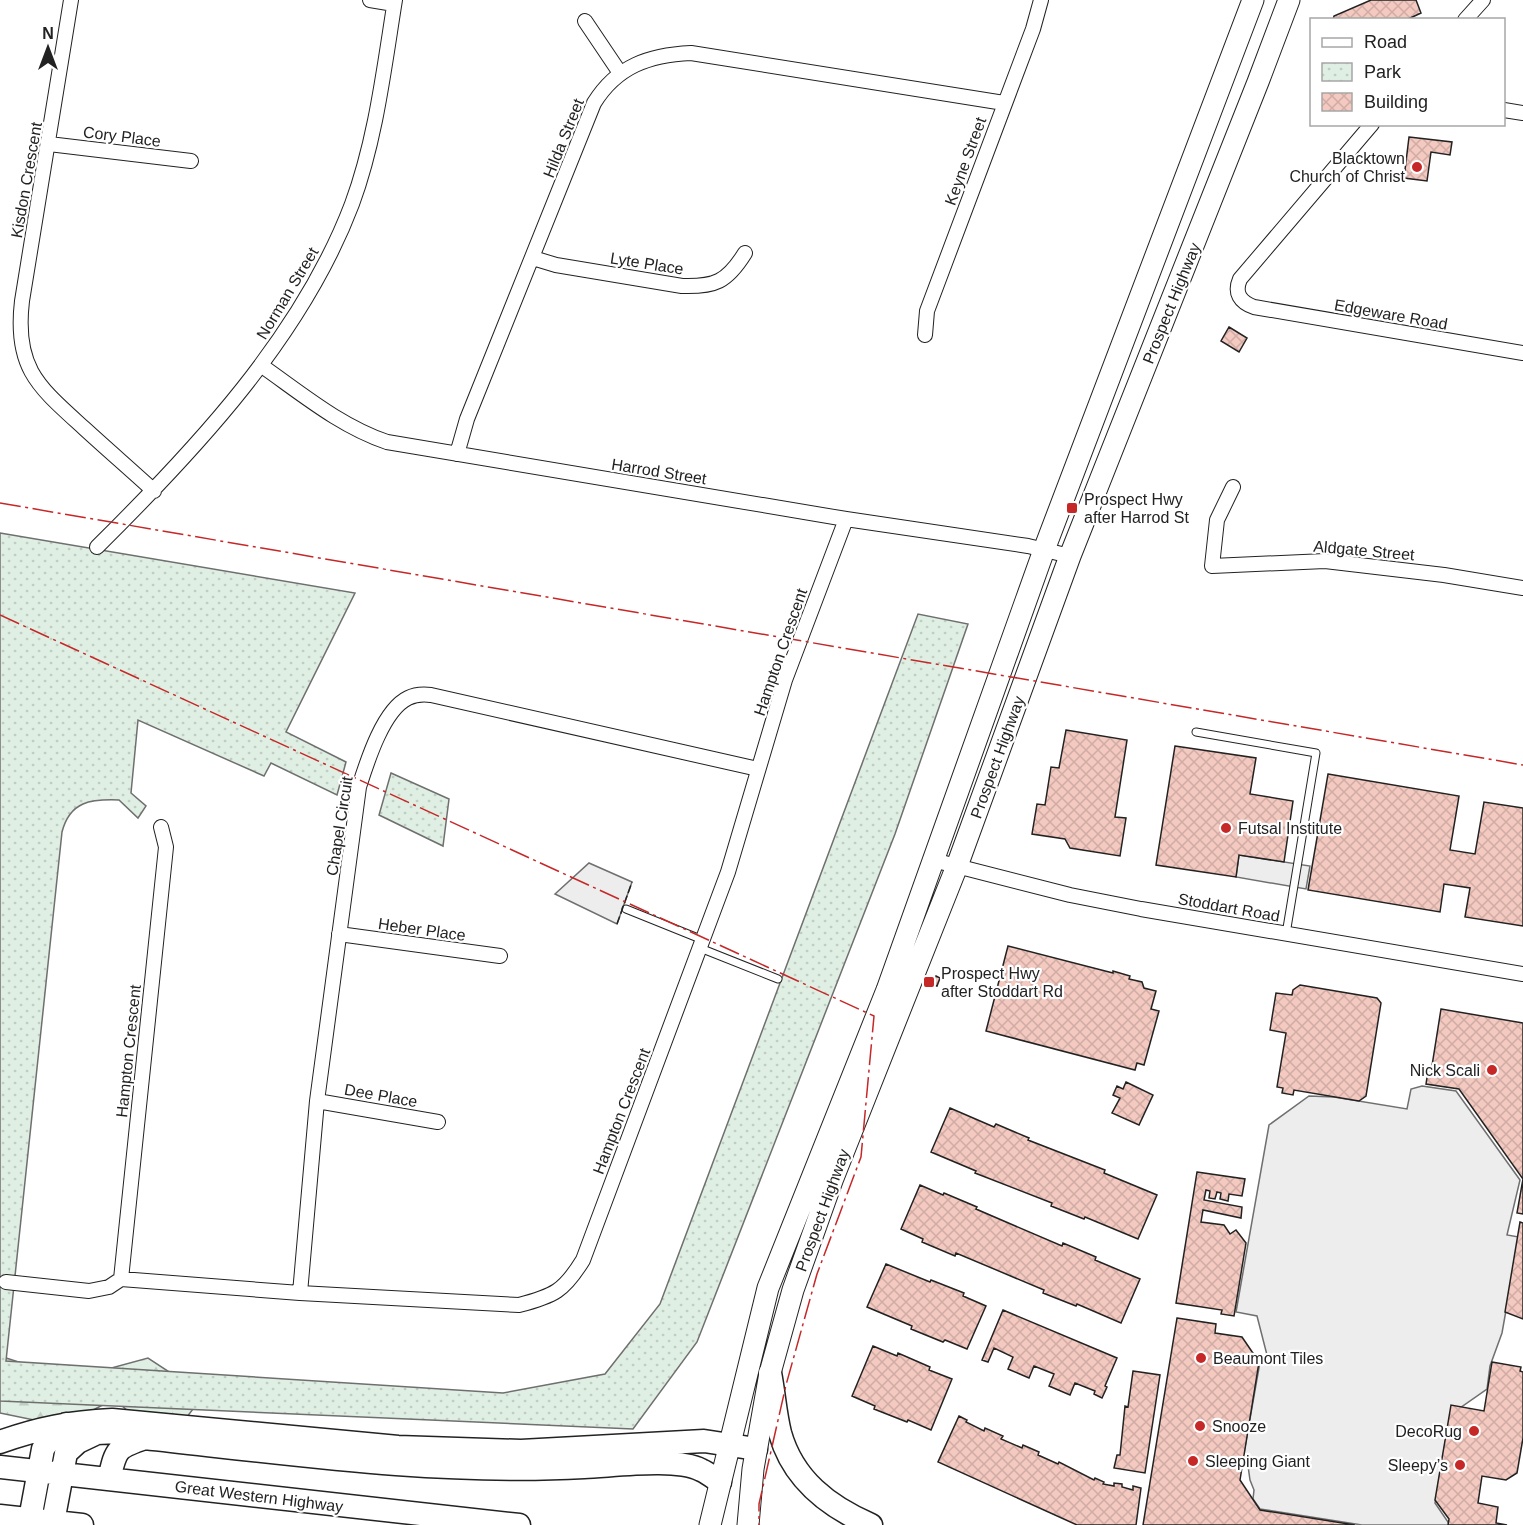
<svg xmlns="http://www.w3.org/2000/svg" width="1523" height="1525" viewBox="0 0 1523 1525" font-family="Helvetica,sans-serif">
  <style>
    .forest { fill: url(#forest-firs); stroke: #6f6f6f; stroke-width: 1.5 }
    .park { fill: url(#park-dots); stroke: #6f6f6f; stroke-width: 1.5 }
    .parking { fill: #ededed; stroke: #6f6f6f; stroke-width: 1.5 }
    .building { fill: url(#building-cross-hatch); stroke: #222; stroke-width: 1.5 }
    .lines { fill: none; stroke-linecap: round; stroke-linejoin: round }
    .service-casing { stroke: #222; stroke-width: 9 }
    .minor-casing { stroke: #222; stroke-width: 16 }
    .primary-casing { stroke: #222; stroke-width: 23 }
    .trunk-casing { stroke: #222; stroke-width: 25 }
    .service { stroke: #fff; stroke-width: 7 }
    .minor { stroke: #fff; stroke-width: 14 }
    .primary { stroke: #fff; stroke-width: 21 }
    .trunk { stroke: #fff; stroke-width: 22 }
    .fence { stroke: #222; stroke-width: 1.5; stroke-dasharray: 8 3; stroke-linecap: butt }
    .power { stroke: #c62828; stroke-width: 1.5; stroke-dasharray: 21 4.5 3 4.5; stroke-linecap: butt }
    .poi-dot { fill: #c62828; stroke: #fff; stroke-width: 2 }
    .labels { text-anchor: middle; stroke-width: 4.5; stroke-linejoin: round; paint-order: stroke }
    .street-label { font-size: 16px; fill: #222; stroke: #fff }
    .poi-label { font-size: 16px; fill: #222; stroke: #fff; text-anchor: start }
  </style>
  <defs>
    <pattern id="forest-firs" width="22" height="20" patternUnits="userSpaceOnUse" patternTransform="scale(1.5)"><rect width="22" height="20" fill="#e0efe3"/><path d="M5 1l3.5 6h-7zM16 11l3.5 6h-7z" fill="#c0cdc2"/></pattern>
    <pattern id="park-dots" width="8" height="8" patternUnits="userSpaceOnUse" patternTransform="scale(1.5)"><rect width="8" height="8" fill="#e0efe3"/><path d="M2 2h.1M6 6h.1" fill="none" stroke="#c0cdc2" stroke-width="1.8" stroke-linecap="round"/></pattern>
    <pattern id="building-cross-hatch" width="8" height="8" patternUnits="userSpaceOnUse" patternTransform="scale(1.5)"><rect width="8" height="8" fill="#f3c9c0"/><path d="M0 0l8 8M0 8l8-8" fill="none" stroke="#d0aca5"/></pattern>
  </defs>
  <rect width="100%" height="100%" fill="#fff"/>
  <!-- forest -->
  <path class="forest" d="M0 1356 71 1379 148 1358 209 1398 193 1409 166 1444 114 1399 63 1426 0 1413Z"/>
  <!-- park -->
  <path class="park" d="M0 533 355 593 286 732 346 762 337 795 271 763 264 776 138 720 131 793 146 806 138 818 119 800C91 799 70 801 62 832L6 1361 503 1393 605 1374 660 1304 918 614 968 624 895 834 697 1342 633 1429 0 1401Z
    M391 773 449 799 443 846 379 815Z"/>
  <!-- parking -->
  <path class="parking" d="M1239 855 1310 866 1306 889 1236 877Z
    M589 863 632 882 617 924 555 894Z
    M1422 1086 1456 1091 1520 1180 1507 1235 1519 1237 1502 1333 1490 1366 1487 1389 1450 1415 1435 1503 1450 1525H1362L1260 1509 1253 1499 1254 1490 1250 1480 1248 1466 1242 1464 1260 1362 1265 1363 1267 1355 1257 1316 1236 1312 1269 1125 1309 1096 1334 1097 1407 1109 1411 1089Z"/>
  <!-- building -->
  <path class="building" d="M1371 0H1416L1421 13 1406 20H1333L1334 16Z
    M1409 137 1452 142 1450 155 1431 152 1427 181 1404 178Z
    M1229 327 1247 338 1239 352 1221 341Z
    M1066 730 1127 740 1115 817 1126 818 1120 856 1070 848 1065 839 1032 834 1037 804 1045 805 1051 767 1059 768Z
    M1175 746 1256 758 1250 794 1293 801 1284 862 1239 855 1236 877 1156 865Z
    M1328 774 1459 796 1450 850 1475 854 1484 802 1523 808V926L1465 917 1470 888 1444 884 1440 912 1308 890Z
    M1008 946 1113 973V971L1130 976 1129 979 1142 982 1144 988 1156 991 1151 1009 1159 1011 1144 1065 1137 1063 1135 1070 986 1031Z
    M936 976 940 978 937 986 933 985Z
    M1300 985 1377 998 1381 1003 1366 1096 1359 1101 1294 1090 1293 1095 1282 1093 1283 1088 1277 1087 1286 1033 1270 1030 1276 993 1292 995 1293 990Z
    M1441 1009 1523 1023V1214L1517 1213 1523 1179 1459 1089 1426 1084 1428 1071 1431 1072Z
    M1126 1082 1153 1095 1139 1125 1112 1113 1120 1098 1113 1095 1117 1086 1123 1089Z
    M950 1108 994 1127 996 1124 1029 1138 1028 1140 1105 1170 1104 1173 1157 1195 1138 1239 1085 1217 1084 1219 1051 1206 1052 1203 975 1173 976 1171 931 1152Z
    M1197 1172 1245 1179 1242 1196 1229 1194 1228 1201 1220 1199 1221 1193 1217 1192 1215 1199 1209 1198 1210 1191 1206 1190 1204 1200 1242 1207 1241 1218 1203 1210 1201 1222 1224 1225 1230 1234 1236 1230 1246 1243 1234 1316 1221 1314 1222 1310 1176 1303Z
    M920 1185 943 1195 944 1193 977 1207 976 1209 1062 1246 1063 1243 1096 1257 1095 1260 1140 1279 1121 1323 1077 1304 1076 1306 1043 1293 1044 1290 956 1253 955 1256 922 1242 923 1239 901 1229Z
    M1520 1222 1523 1223V1319L1505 1312Z
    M886 1264 930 1282 931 1280 964 1293 963 1296 986 1306 967 1349 945 1340 943 1342 911 1329 912 1326 867 1307Z
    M1003 1310 1117 1358 1105 1386 1107 1387 1102 1398 1094 1394 1095 1391 1075 1383 1070 1395 1049 1386 1054 1374 1034 1366 1029 1378 1008 1369 1013 1357 994 1348 988 1362 982 1360Z
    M1177 1318 1216 1324 1215 1333 1242 1337 1259 1362 1240 1480 1260 1510 1355 1525H1143Z
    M873 1346 897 1356 898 1353 930 1367 929 1370 952 1379 931 1430 908 1420 907 1422 874 1409 875 1406 852 1396Z
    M1492 1362 1521 1367 1520 1371 1523 1372V1438L1517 1473 1506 1480 1482 1476 1478 1503 1498 1507 1496 1523 1507 1525H1448L1449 1519 1435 1500 1451 1405 1484 1411Z
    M1133 1371 1160 1375 1145 1473 1114 1468 1117 1455H1120L1125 1406 1128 1407Z
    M959 1416 967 1420 966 1422 984 1431 985 1428 1003 1436 1001 1439 1022 1448 1023 1445 1039 1452 1038 1455 1058 1464 1059 1462 1094 1480 1095 1478 1104 1482 1103 1484 1114 1486V1483L1122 1484V1487L1133 1490V1486L1141 1488 1136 1525H1077L938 1462Z"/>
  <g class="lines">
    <!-- service casing -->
    <g class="service-casing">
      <path id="service" d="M1196 732 1316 753 1286 934
        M626 909 703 940
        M700 948 778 979"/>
    </g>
    <!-- minor casing -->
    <g class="minor-casing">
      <path id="minor" d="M71 0 22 301C14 369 39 387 85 429 108 450 131 470 154 491
        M370 0 394 4
        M1465 20 1483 0
        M585 21 620 73
        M1504 110 1523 113
        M1372 124 1240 279C1234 293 1240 302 1254 307L1523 353
        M49 144 191 161
        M533 258 556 265 682 286C715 287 727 282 745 253
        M925 335 927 311 1033 29 1041 0
        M262 366C302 394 340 426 387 442L846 519 1028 546 1070 556
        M457 454 467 419 594 103C617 66 649 55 691 53L1004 103
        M1233 487 1217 520 1212 566 1325 561 1444 575 1523 588
        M97 547C196 449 302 336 352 204 376 139 384 68 395 0
        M933 860 1070 895 1141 909 1523 974
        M339 934 500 956
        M317 1101 438 1122
        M121 1279 166 847 161 827
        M6 1282 89 1291 109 1287 121 1279 300 1293 519 1305C554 1296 564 1291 583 1260L728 872 785 680 846 519
        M300 1293 317 1101 359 787C367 762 383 710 408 698 416 694 423 694 431 695L758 769"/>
    </g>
    <!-- primary casing -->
    <g class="primary-casing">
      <path id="primary" d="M710 1525 768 1288 887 990 1044 550 1253 0
        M748 1525 753 1469 770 1373 793 1290 833 1178 957 866 1070 556 1258 82 1289 0"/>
    </g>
    <!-- trunk casing -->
    <g class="trunk-casing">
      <path id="trunk" d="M770 1373C774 1393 775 1413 780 1433 793 1480 829 1507 871 1525
        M0 1442C39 1428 71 1422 112 1420L398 1447 521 1451 704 1441 756 1449
        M0 1467 519 1525
        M109 1479C116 1450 115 1448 145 1438
        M0 1516 82 1525
        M30 1519 43 1449 51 1437 66 1424
        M53 1522 66 1453 78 1442 97 1433 118 1432 145 1438C291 1454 437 1475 584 1467 613 1466 676 1457 701 1470 708 1473 714 1478 720 1482"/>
    </g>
    <!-- service -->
    <use href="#service" class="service"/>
    <!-- minor -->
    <use href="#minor" class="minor"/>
    <!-- primary -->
    <use href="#primary" class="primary"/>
    <!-- trunk -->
    <use href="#trunk" class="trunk"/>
    <!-- fence -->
    <path class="fence" d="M617 924 632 882"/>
    <!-- power -->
    <path class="power" d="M0 503 1523 765
      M0 615 874 1016 861 1157 817 1274 786 1385 759 1504V1525"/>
  </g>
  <!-- markers -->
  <g class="poi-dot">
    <circle cx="1417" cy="167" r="6"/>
    <rect x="1066" y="502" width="12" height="12" rx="3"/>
    <circle cx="1226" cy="828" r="6"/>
    <rect x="923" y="976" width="12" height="12" rx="3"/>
    <circle cx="1492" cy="1070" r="6"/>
    <circle cx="1201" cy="1358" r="6"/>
    <circle cx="1200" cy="1426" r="6"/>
    <circle cx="1474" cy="1431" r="6"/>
    <circle cx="1193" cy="1461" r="6"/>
    <circle cx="1460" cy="1465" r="6"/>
  </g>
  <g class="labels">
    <!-- street labels -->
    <g class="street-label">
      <text transform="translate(122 136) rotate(7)" y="6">Cory Place</text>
      <text transform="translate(563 138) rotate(-68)" y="6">Hilda Street</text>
      <text transform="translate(965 161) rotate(-70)" y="6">Keyne Street</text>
      <text transform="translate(26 180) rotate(-80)" y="6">Kisdon Crescent</text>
      <text transform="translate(647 263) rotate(9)" y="6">Lyte Place</text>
      <text transform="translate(287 293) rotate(-59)" y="6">Norman Street</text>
      <text transform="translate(1171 303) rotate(-68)" y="6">Prospect Highway</text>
      <text transform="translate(1391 314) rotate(10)" y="6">Edgeware Road</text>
      <text transform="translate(659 471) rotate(9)" y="6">Harrod Street</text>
      <text transform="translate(1364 550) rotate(5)" y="6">Aldgate Street</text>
      <text transform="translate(780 652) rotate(-71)" y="6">Hampton Crescent</text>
      <text transform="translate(997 757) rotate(-70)" y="6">Prospect Highway</text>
      <text transform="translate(339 826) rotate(-81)" y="6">Chapel Circuit</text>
      <text transform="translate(1229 907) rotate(10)" y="6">Stoddart Road</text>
      <text transform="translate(422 929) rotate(8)" y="6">Heber Place</text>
      <text transform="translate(128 1051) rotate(-84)" y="6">Hampton Crescent</text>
      <text transform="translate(381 1095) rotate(10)" y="6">Dee Place</text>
      <text transform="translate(621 1111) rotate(-69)" y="6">Hampton Crescent</text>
      <text transform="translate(822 1210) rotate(-70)" y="6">Prospect Highway</text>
      <text transform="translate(259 1496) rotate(7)" y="6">Great Western Highway</text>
    </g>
    <!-- poi labels -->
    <g class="poi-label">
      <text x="1405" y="164" text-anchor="end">Blacktown<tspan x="1405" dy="18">Church of Christ</tspan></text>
      <text x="1084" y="505">Prospect Hwy<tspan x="1084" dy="18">after Harrod St</tspan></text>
      <text x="1238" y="834">Futsal Institute</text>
      <text x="941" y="979">Prospect Hwy<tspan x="941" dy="18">after Stoddart Rd</tspan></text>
      <text x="1480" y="1076" text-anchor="end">Nick Scali</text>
      <text x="1213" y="1364">Beaumont Tiles</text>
      <text x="1212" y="1432">Snooze</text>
      <text x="1462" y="1437" text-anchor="end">DecoRug</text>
      <text x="1205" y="1467">Sleeping Giant</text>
      <text x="1448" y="1471" text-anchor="end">Sleepy’s</text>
    </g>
  </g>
  <!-- legend -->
  <rect x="1310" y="18" width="195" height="108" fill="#ffffff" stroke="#a7a7a7" stroke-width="1.5"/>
  <rect x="1322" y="38" width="30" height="9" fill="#ffffff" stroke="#a7a7a7" stroke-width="1.5"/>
  <text x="1364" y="48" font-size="18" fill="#222222">Road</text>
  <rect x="1322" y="63" width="30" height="18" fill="url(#park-dots)" stroke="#a7a7a7" stroke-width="1.5"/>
  <text x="1364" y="78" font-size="18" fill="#222222">Park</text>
  <rect x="1322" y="93" width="30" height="18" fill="url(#building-cross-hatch)" stroke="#a7a7a7" stroke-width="1.5"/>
  <text x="1364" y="108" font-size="18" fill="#222222">Building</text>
  <!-- north arrow -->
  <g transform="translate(48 48)" stroke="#ffffff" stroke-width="4.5" paint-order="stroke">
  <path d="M0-4.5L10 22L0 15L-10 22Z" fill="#222222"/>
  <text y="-9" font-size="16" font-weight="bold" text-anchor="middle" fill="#222222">N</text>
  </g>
</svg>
